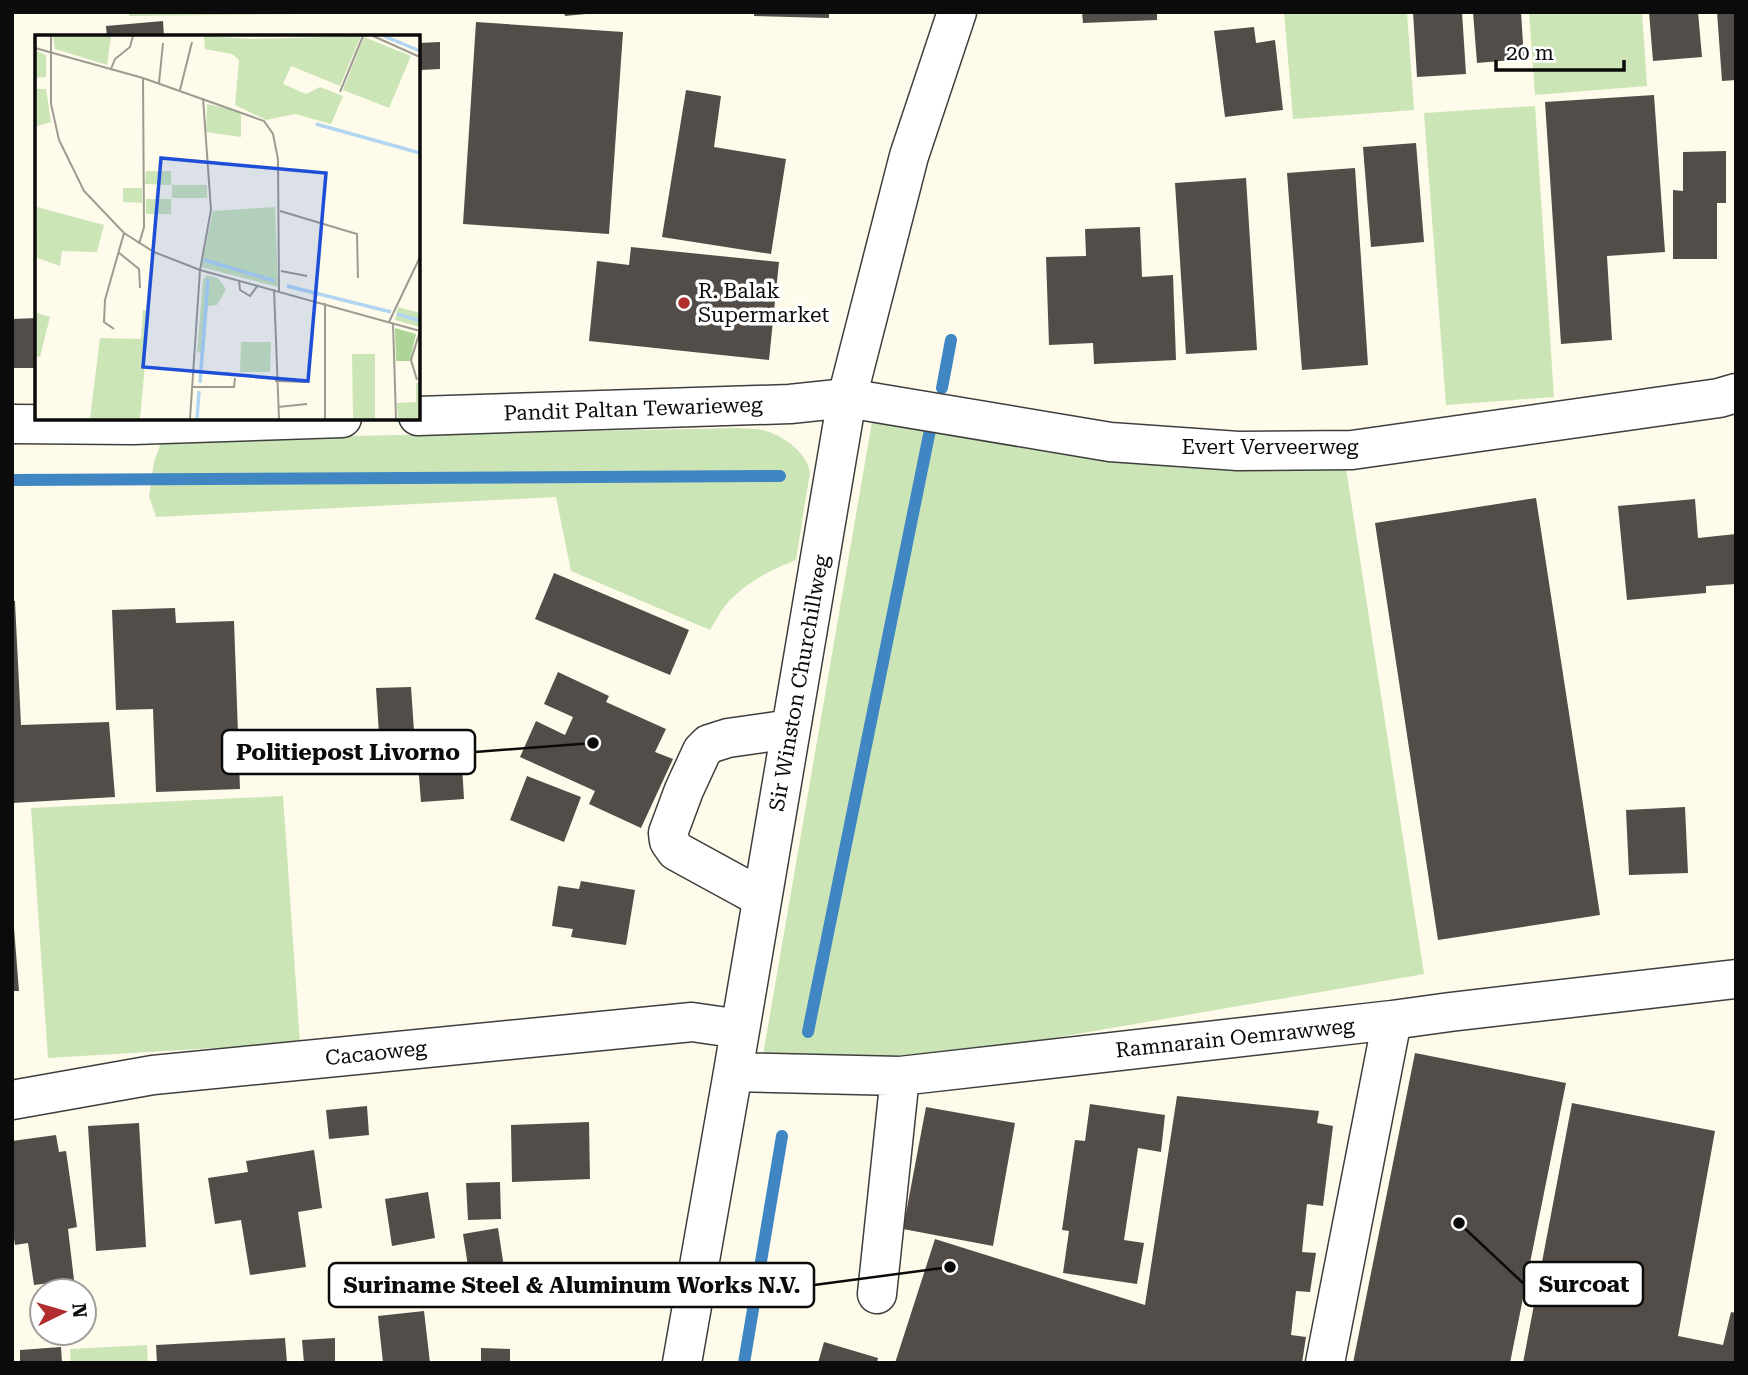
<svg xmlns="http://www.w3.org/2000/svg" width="1748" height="1375" viewBox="0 0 1748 1375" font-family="'Roboto Serif',serif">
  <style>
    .green { fill: #cce5b7 }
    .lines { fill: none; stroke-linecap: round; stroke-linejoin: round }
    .stream { stroke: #3f86c3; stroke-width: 12 }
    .building { fill: #524d48 }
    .minor-casing { stroke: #3e3e3e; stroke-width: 41 }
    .minor { stroke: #fff; stroke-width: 38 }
    .poi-dot { fill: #b02f2e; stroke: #fff; stroke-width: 2.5 }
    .labels { text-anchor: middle; stroke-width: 7; stroke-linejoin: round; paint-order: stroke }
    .poi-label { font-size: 21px; fill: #0b0b0b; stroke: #fff; text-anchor: start }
    .street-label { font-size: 21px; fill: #0b0b0b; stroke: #fff }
    .inset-river { fill: none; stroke: #b2d6f1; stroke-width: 3.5 }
    .inset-road { fill: none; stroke: #9d9b91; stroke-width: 2 }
    .view { fill: #1d4ed8; fill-opacity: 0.15; stroke: #1d4ed8; stroke-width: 3.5 }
    .inset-edge { fill: none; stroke: #0b0b0b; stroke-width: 3.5 }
    .leader { fill: none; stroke: #0b0b0b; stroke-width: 2.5 }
    .callout-dot { fill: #0b0b0b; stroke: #fff; stroke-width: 2.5 }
    .callout { fill: #fff; stroke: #0b0b0b; stroke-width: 2.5 }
    .callout-label { font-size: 23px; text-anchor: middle; font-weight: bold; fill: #0b0b0b }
  </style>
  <rect width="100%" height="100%" fill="#fefbea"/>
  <!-- green -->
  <path class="green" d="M129 12H470L129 16Z
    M1284 12H1407L1414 110 1293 119Z
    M1529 12H1642L1647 86 1535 95Z
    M1535 106 1554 397 1446 405 1424 113Z
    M874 410 1345 462 1424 974 869 1070 762 1061Z
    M738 428C747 429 757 428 766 431 784 436 807 453 810 472L796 560C770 570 743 584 725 606 719 613 715 622 710 630L571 571 556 497 156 517 149 496 154 462 162 440Z
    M283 796 300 1043 48 1058 31 808Z
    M147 1345 148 1363H71L70 1349Z"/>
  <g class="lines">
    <!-- stream -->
    <path class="stream" d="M942 388 951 340
      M12 480 780 476
      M808 1032 932 420
      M744 1363 782 1136"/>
  </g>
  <!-- building -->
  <path class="building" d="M564 12H585L586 14 565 16Z
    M754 12H829V18L754 16Z
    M1082 12H1157V20L1083 23Z
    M1413 12H1462L1466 74 1417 77Z
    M1473 12H1521L1524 59 1477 63Z
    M1649 12H1698L1702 57 1653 61Z
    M1717 12H1736V80L1722 81Z
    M163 21 164 37H107L106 26Z
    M476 22 623 32 609 234 463 224Z
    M1254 27 1256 43 1275 40 1283 110 1225 117 1214 31Z
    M440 42V69L420 70 419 43Z
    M686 90 721 96 714 147 786 159 771 254 662 237Z
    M1654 95 1665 252 1607 256 1612 340 1561 344 1545 102Z
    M1416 143 1424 242 1371 247 1363 147Z
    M1726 151V203H1717V259H1673V190L1683 191V152Z
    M1355 168 1368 365 1302 370 1287 173Z
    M1246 178 1257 350 1186 354 1175 183Z
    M1140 227 1142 277 1173 275 1176 360 1094 364 1093 343 1049 345 1046 257 1086 256 1085 229Z
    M631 247 779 262 769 360 589 341 597 261 629 265Z
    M37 318V368H12V319Z
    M1536 498 1600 915 1438 940 1375 523Z
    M1695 499 1698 538 1736 534V584L1706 586V593L1627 600 1618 506Z
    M554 573 689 630 670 675 535 619Z
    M12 601H15L21 725 109 722 115 797 12 803Z
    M175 608 176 623 234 621 240 789 156 792 153 709 116 710 112 610Z
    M558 672 609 696 606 702 666 729 655 752 673 759 641 828 589 804 595 791 520 757 536 721 565 735 573 717 544 704Z
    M411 687 414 731 379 734 376 688Z
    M461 748 464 799 421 802 417 750Z
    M527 776 581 797 564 842 510 820Z
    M1685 807 1688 873 1629 875 1626 810Z
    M581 881 635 890 626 945 571 937 573 929 552 926 558 886 579 889Z
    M12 928H14L19 991H12Z
    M1415 1053 1566 1083 1510 1363H1353Z
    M1177 1096 1319 1111 1317 1123 1333 1126 1323 1206 1307 1204 1302 1252 1316 1253 1310 1292 1296 1291 1291 1335 1306 1337 1302 1363H895L935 1239 1145 1305Z
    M1572 1103 1715 1131 1678 1336 1723 1345 1731 1312 1736 1313V1363H1523Z
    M1090 1104 1165 1115 1161 1152 1138 1148 1124 1240 1144 1243 1137 1284 1063 1273 1069 1231 1062 1230 1075 1140 1085 1141Z
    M367 1106 369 1135 329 1139 326 1110Z
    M926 1107 1015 1123 993 1246 903 1229Z
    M589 1122 590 1179 512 1182 511 1125Z
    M139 1123 146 1247 96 1251 88 1126Z
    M56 1135 59 1152 66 1151 77 1227 68 1229 74 1280 34 1285 28 1243 15 1245 12 1225V1141Z
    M314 1150 322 1208 298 1212 306 1267 250 1275 241 1220 215 1224 208 1178 248 1172 246 1161Z
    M500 1182 501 1219 468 1220 466 1183Z
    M428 1192 435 1238 392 1246 385 1199Z
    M498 1228 505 1274 470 1279 463 1234Z
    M424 1311 430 1363H383L378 1316Z
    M285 1338 287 1363H157L156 1345Z
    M335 1338V1363H304L302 1340Z
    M824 1342 878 1358 877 1363H818Z
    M61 1347 62 1363H20V1350Z
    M481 1348 510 1349V1363H481Z"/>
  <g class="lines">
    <!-- minor casing -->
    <g class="minor-casing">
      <path id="minor" d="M418 416 790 404 847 398 1110 442 1238 451 1352 450 1719 398 1736 393
        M12 424 133 425 342 418
        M762 898 676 851 669 841 668 833 684 790 702 751 709 744 728 738 791 729
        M733 1072 900 1076 1392 1020 1450 1012 1736 979
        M12 1100 153 1075 692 1022 740 1029
        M877 1294 900 1076
        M682 1363 733 1072 847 398 909 156 957 12
        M1325 1363 1392 1020"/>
    </g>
    <!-- minor -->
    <use href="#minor" class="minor"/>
  </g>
  <!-- markers -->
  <circle class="poi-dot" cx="684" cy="303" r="7"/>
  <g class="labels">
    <!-- poi labels -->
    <g class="poi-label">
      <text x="698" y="298">R. Balak<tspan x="698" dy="24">Supermarket</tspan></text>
    </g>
    <!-- street labels -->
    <g class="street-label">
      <text transform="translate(633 409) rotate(-2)" y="7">Pandit Paltan Tewarieweg</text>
      <text x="1270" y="454">Evert Verveerweg</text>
      <text transform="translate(799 683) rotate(-80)" y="7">Sir Winston Churchillweg</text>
      <text transform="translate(1235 1038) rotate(-6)" y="7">Ramnarain Oemrawweg</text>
      <text transform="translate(376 1053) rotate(-6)" y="7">Cacaoweg</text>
    </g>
  </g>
  <!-- overview -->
  <g transform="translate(35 35)">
    <rect width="385" height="385" fill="#fefbea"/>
    <path d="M18 1H76L72 30 20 14ZM169 1 217 4 326 1 305 51 256 31 248 49 271 59 285 52 308 61 296 89 260 79 231 85 200 70 204 25 197 19 170 14ZM329 2 376 21 354 73 308 55ZM0 15 11 20V42L0 43ZM0 54H11L16 87 0 92ZM172 69 206 77V102L171 97ZM111 136H136V150L110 149ZM137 150H172V163H137ZM88 153H107V168L88 167ZM111 164H136V179H111ZM2 172 69 190 62 217 27 216 25 231 0 222ZM240 172 243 252 166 232 178 176ZM172 240 183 243 191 254 182 270 173 271 169 319 162 317 168 245ZM363 272 385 278V292L360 285ZM108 275 115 276 105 384H55L65 303 106 304ZM0 277 15 282 5 322 0 321ZM206 307H236L235 337H205ZM317 319H340V384H318ZM381 348H385V384H363L362 368 381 367Z" fill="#cce5b7"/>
    <path d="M360 293 381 299 375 326H361Z" fill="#afd497"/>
    <path class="inset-river" d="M349 1 385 16M281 89 385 118M169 225 240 246M252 251 356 277M362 279 385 286M165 348 173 244M162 384 164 356"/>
    <path class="inset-road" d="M16 1V69L24 105 49 156 89 198 119 217 165 235 385 296M338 1 385 22M0 13 108 43 229 86 238 99 243 124 244 256M76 34 80 24 95 12 98 1M124 48 128 8M145 55 157 7M305 57 328 1M245 176 322 199 323 243M104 209 109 192 108 43M83 217 104 234 105 253M246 236 272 241M204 245 205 255 215 261 223 250M239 254 244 384M290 268V384M354 287 385 222M358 288 361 384M79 294 69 287 70 265 89 198M382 345 376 325 385 296M240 346 271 347M157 352H199L200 343M243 372 272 369M155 384 165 235 176 175 168 63"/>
    <path class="view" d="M126 123 291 138 273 346 108 332Z"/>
    <rect width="385" height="385" class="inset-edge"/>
  </g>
  <!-- callouts -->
  <path class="leader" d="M593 743L475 752M1459 1223L1524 1284M950 1267L814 1285"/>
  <g class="callout-dot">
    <circle cx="593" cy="743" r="7"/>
    <circle cx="1459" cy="1223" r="7"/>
    <circle cx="950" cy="1267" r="7"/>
  </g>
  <g class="callout">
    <rect x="222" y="730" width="253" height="44" rx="7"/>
    <rect x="1524" y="1262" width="119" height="44" rx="7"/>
    <rect x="329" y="1263" width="485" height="44" rx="7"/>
  </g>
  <g class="callout-label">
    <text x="348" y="760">Politiepost Livorno</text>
    <text x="1584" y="1292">Surcoat</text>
    <text x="572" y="1293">Suriname Steel &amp; Aluminum Works N.V.</text>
  </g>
  <!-- border -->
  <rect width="1748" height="1375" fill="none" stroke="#0b0b0b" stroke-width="28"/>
  <!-- north arrow -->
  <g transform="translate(63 1312) rotate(85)"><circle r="33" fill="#ffffff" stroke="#9d9d9d" stroke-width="2"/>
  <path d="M0-5L12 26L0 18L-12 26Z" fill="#b02f2e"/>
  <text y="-10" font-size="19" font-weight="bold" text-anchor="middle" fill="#0b0b0b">N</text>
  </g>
  <!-- scale -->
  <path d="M1496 60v10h128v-10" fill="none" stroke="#0b0b0b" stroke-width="3.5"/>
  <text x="1506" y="60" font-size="21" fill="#0b0b0b" stroke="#ffffff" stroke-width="5" paint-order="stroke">20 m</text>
</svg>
